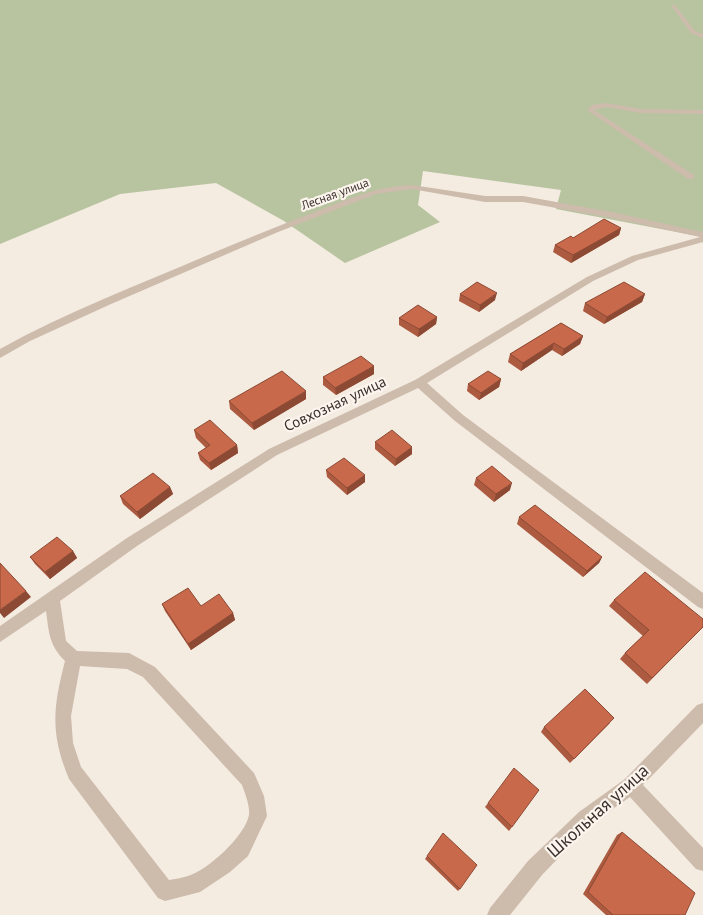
<svg xmlns="http://www.w3.org/2000/svg" width="703" height="915" viewBox="0 0 703 915" font-family="'PT Sans',sans-serif">
  <style>
    .green { fill: #b8c4a0 }
    .lines { fill: none; stroke-linecap: round; stroke-linejoin: round }
    .minor { fill: #cdbbac; fill-rule: evenodd }
    .wall { fill: #ac5a40 }
    .shaded-wall { fill: #8c4a34 }
    .building { fill: #c8694b; stroke: #8c4a34 }
    .labels { text-anchor: middle; stroke-width: 4.5; stroke-linejoin: round; paint-order: stroke }
    .far-street-label { font-size: 12px; fill: #3b302b; stroke: #fbf5ee }
    .street-label { font-size: 15px; fill: #3b302b; stroke: #fbf5ee }
    .near-street-label { font-size: 18px; fill: #3b302b; stroke: #fbf5ee }
  </style>
  <rect width="100%" height="100%" fill="#f4ebe1"/>
  <!-- green -->
  <path class="green" d="M0 0H703V237L556 209 561 190 423 171 418 205 440 222 345 263 284 221 216 183 120 194 0 244Z"/>
  <g class="lines">
    <!-- minor -->
    <path class="minor" d="M671 5H675L695 31 703 34V38L691 33Z
      M606 103 641 109 703 110V114L641 113 606 107 594 110 694 175V179H688L587 110 592 105Z
      M412 185 485 196H523L612 212 703 232V242L638 260 593 281 427 383 463 415 703 593V609L698 607 455 421 418 388 277 455 137 546 60 601 66 641 77 651 129 653 155 667 254 773 264 796 267 816 248 856 230 872 200 892 165 901 158 898 69 779C50 733 53 708 65 661 49 645 49 633 46 611L0 642V626L127 538 269 449 415 380 587 277 632 256 700 237 612 218 523 202H485L412 189 376 194 278 232 111 304 30 341 0 358V349C66 312 138 285 208 255 244 240 281 225 317 211 349 199 378 186 412 185ZM80 666 127 669 143 677 242 785C245 793 250 806 249 815 245 836 208 870 188 876 182 878 175 879 169 880L81 767 73 743 71 716Z
      M703 703V723L643 785 703 848V871L696 869 630 797 591 824 542 875 510 915H487L490 908 528 861 579 812 625 779 697 705Z"/>
  </g>
  <!-- wall -->
  <path class="wall" d="M621 228 619 235 571 263 553 252 555 245Z
    M460 294 495 300 479 312 459 301Z
    M645 294 642 302 604 324 583 311 585 303Z
    M437 317 436 324 418 337 399 325V318Z
    M561 323 583 336 580 344 562 356 552 350 521 371 508 362 510 354Z
    M374 366V374L336 395 323 385V377Z
    M501 379 499 387 479 400 467 391 468 384Z
    M306 399 254 430 230 409 229 401Z
    M194 430 237 445 238 453 211 470 200 460 198 453 206 448 196 438Z
    M375 442 412 454 395 466 375 449Z
    M326 470 365 475V482L347 495 327 477Z
    M476 478 510 490 494 502 474 485Z
    M170 487 173 494 140 519 123 504 120 496Z
    M519 517 602 557 599 563 583 577 517 524Z
    M73 551 77 558 50 579 35 564 30 557Z
    M614 600 703 627 647 684 620 659 625 653 643 636 609 606Z
    M162 604 201 606 233 613 235 620 191 650 165 611Z
    M610 723 570 763 541 732 544 727Z
    M488 803 512 827 509 831 485 807Z
    M622 832 685 915H606L583 894 617 835Z
    M427 856 460 889 458 891 425 859Z"/>
  <!-- shaded-wall -->
  <path class="shaded-wall" d="M621 228 619 235 571 263 573 255Z
    M497 293 495 300 479 312 480 305Z
    M645 294 642 302 604 324 607 317Z
    M437 317 436 324 418 337 419 329Z
    M583 336 580 344 562 356 564 349Z
    M554 343 552 350 521 371 523 363Z
    M374 366V374L336 395 335 388Z
    M501 379 499 387 479 400 481 393Z
    M306 391V399L254 430 252 423Z
    M237 445 238 453 211 470 209 463Z
    M412 447V454L395 466 396 459Z
    M365 475V482L347 495V488Z
    M512 483 510 490 494 502 496 494Z
    M170 487 173 494 140 519 137 512Z
    M73 551 77 558 50 579 45 572Z
    M602 557 599 563 583 577 587 571Z
    M26 591 31 597 4 618 0 613V610Z
    M233 613 235 620 191 650 188 644Z"/>
  <!-- building -->
  <path class="building" d="M604 219 621 228 573 255 555 245 571 236 573 238Z
    M477 282 497 293 480 305 460 294Z
    M624 282 645 294 607 317 585 303Z
    M418 305 437 317 419 329 399 318Z
    M561 323 583 336 564 349 554 343 523 363 510 354Z
    M361 356 374 366 335 388 323 377Z
    M282 371 306 391 252 423 229 401Z
    M488 371 501 379 481 393 468 384Z
    M210 420 237 445 209 463 198 453 210 445 194 430Z
    M392 430 412 447 396 459 375 442Z
    M344 458 365 475 347 488 326 470Z
    M492 466 512 483 496 494 476 478Z
    M153 473 170 487 137 512 120 496Z
    M535 505 602 557 587 571 519 517Z
    M57 537 73 551 45 572 30 557Z
    M0 563 26 591 0 610Z
    M645 572 703 619V627L652 678 625 653 649 630 614 600Z
    M188 588 201 606 219 594 233 613 188 644 162 604Z
    M585 689 614 718 574 759 544 727Z
    M514 768 539 790 512 827 488 803Z
    M622 832 695 893 685 915H613L588 892Z
    M443 833 477 865 460 889 427 856Z"/>
  <g class="labels">
    <!-- far-street labels -->
    <g class="far-street-label">
      <text transform="translate(335 194) rotate(-20)" y="4">Лесная улица</text>
    </g>
    <!-- street labels -->
    <g class="street-label">
      <text transform="translate(335 404) rotate(-25)" y="5">Совхозная улица</text>
    </g>
    <!-- near-street labels -->
    <g class="near-street-label">
      <text transform="translate(598 811) rotate(-42)" y="6">Школьная улица</text>
    </g>
  </g>
</svg>
